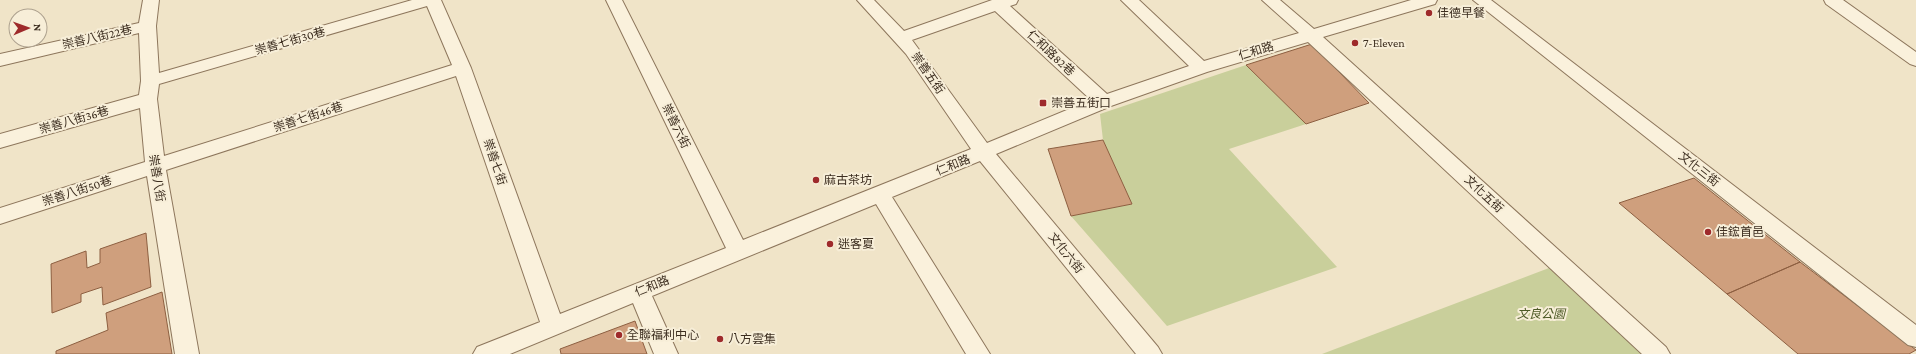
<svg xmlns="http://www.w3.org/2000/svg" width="1916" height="354" viewBox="0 0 1916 354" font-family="'Crimson Pro','Noto Sans TC',serif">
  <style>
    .green { fill: #c9cf9b }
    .building { fill: #cf9f7d; stroke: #8d5f41 }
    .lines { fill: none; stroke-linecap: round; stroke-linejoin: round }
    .minor-casing { stroke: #8d765c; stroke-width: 2 }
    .minor { fill: #faf1dc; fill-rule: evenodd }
    .poi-dot { fill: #9e2a2b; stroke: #f7eed8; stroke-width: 1.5 }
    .labels { text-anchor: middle; stroke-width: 4; stroke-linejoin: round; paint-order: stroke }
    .poi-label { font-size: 12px; fill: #3d2e20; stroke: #f7eed8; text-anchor: start }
    .street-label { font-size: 12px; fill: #3d2e20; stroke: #f7eed8 }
    .park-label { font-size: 12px; font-style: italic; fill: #4d5a26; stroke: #f7eed8 }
  </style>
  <rect width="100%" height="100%" fill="#f0e4c8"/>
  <!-- green -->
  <path class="green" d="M1246 65 1306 124 1229 149 1337 267 1167 326 1071 216 1132 204 1103 140 1100 114Z
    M1549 268 1642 354H1322Z"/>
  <!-- building -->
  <path class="building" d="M1312 44 1369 103 1306 124 1246 65Z
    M1103 140 1132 204 1071 216 1048 149Z
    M1694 178 1800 262 1727 294 1619 203Z
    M146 233 151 287 103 305 102 287 81 294V302L52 313 51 264 86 251 87 268 100 263V249Z
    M1800 262 1916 350 1909 354H1798L1727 294Z
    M162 292 172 354H56V351L108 330 106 313Z
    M635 321 647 354H561L560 349Z"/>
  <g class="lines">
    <!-- minor casing -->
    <g class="minor-casing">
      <path id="minor" d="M143 0H159L156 26 159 73 412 0H441L471 68 560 314 726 248 606 0H622L743 240 971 149 906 54 857 0H874L904 31 992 0H1018L1016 4 1010 6 1107 94 1189 66 1121 0H1139L1204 61 1299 33 1262 0H1280L1314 29 1411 0H1437L1435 4 1323 37 1666 347 1670 354H1642L1308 42 1207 72 1111 106 996 154 1158 347 1162 354H1136L980 161 892 197 990 354H966L876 204 652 296 678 354H654L633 303 510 354H473L477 347 540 322 456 76 166 170 199 354H175L147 176 0 224V208L145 162 140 108 0 148V134L139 95 141 81 139 33 0 66V54L139 23ZM427 6 452 65 164 156 157 99 159 84ZM995 11 1091 100 987 143 912 40Z
        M1473 0H1491L1916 325V347L1908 345Z
        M1824 0H1843L1916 52V66L1910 64 1826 4Z"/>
    </g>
    <!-- minor -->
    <use href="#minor" class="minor"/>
  </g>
  <!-- markers -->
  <g class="poi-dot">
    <circle cx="1429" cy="13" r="4"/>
    <circle cx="1355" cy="43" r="4"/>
    <rect x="1039" y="99" width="8" height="8" rx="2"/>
    <circle cx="816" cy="180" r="4"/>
    <circle cx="1708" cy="232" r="4"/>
    <circle cx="830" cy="244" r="4"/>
    <circle cx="619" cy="335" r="4"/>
    <circle cx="720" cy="339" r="4"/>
  </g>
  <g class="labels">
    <!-- poi labels -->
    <g class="poi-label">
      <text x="1437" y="17">佳德早餐</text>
      <text x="1363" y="47">7-Eleven</text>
      <text x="1051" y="107">崇善五街口</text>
      <text x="824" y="184">麻古茶坊</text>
      <text x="1716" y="236">佳鋐首邑</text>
      <text x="838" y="248">迷客夏</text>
      <text x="627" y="339">全聯福利中心</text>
      <text x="728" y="343">八方雲集</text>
    </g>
    <!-- street labels -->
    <g class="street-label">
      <text transform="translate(97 37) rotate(-13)" y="4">崇善八街22巷</text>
      <text transform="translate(290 41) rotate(-16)" y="4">崇善七街30巷</text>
      <text transform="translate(1256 51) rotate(-17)" y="4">仁和路</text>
      <text transform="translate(1051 53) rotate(43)" y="4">仁和路82巷</text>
      <text transform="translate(928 73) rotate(55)" y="4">崇善五街</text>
      <text transform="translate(308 117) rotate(-18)" y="4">崇善七街46巷</text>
      <text transform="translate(74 120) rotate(-16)" y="4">崇善八街36巷</text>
      <text transform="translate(676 126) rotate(64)" y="4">崇善六街</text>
      <text transform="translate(495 162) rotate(71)" y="4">崇善七街</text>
      <text transform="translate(953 165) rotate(-22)" y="4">仁和路</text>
      <text transform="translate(1699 169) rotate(38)" y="4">文化三街</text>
      <text transform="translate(157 178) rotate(81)" y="4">崇善八街</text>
      <text transform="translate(77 191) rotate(-18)" y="4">崇善八街50巷</text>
      <text transform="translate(1484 194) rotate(43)" y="4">文化五街</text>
      <text transform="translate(1066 253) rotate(51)" y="4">文化六街</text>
      <text transform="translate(652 286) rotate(-22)" y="4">仁和路</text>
    </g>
    <!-- park labels -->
    <g class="park-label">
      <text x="1541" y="318">文良公園</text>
    </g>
  </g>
  <!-- north arrow -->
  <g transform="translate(28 28) rotate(88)"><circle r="19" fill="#f7eed8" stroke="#ada18e"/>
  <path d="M0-3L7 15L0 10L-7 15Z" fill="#9e2a2b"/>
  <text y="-6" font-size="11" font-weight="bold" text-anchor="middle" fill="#3d2e20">N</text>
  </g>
</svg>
